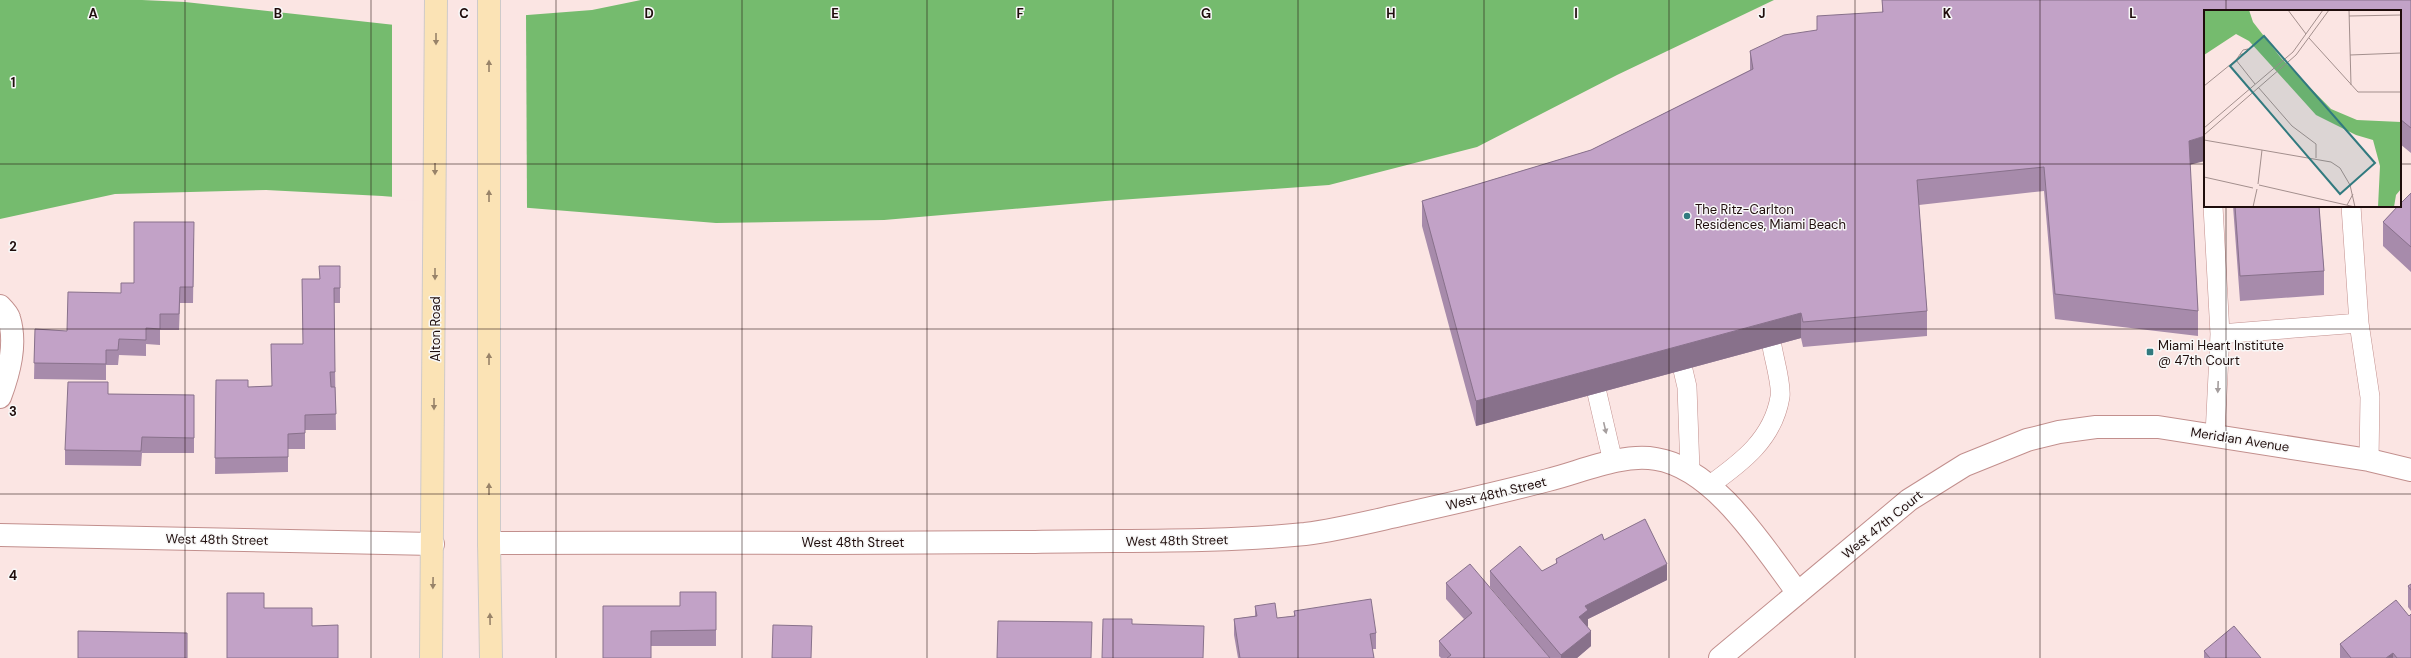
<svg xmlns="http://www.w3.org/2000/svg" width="2411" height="658" viewBox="0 0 2411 658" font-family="'DM Sans',sans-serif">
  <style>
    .water { fill: #75bb6e }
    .pier { fill: #fbe5e3 }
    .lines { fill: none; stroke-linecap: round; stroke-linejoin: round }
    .lane-casing { stroke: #c28f8d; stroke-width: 20 }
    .street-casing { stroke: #c28f8d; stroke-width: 24 }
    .primary-casing { stroke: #cecaca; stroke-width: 24 }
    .lane { stroke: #fff; stroke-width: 19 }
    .street { stroke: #fff; stroke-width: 22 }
    .primary { stroke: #fbe3b5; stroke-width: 22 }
    .wall { fill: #a78bab }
    .shaded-wall { fill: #88718b }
    .building { fill: #c2a2c7; stroke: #88718b }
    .oneway { fill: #988369 }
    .oneway2 { fill: #a59e9e }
    .grid { fill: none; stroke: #1f0d0c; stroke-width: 1; stroke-opacity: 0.55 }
    .poi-dot { fill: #317a7f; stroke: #f8f8f8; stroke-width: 1.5 }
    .labels { text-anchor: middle; stroke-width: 3; stroke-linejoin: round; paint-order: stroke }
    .poi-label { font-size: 13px; fill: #1f0d0c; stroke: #f8f8f8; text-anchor: start }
    .street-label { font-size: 13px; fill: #1f0d0c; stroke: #f8f8f8 }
    .inset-road { fill: none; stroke: #a38f8d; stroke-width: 1 }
    .view { fill: #317a7f; fill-opacity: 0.15; stroke: #317a7f; stroke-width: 2 }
    .inset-edge { fill: none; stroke: #1f0d0c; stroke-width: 2 }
    .grid-label { font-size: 13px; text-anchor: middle; font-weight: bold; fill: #1f0d0c; stroke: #f8f8f8; stroke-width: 3; stroke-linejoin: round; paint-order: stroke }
  </style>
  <rect width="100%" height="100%" fill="#fbe5e3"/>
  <!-- water -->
  <path class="water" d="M0 0H142L185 2 395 25 592 10 641 0H1774L1617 75 1477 147 1329 185 1105 201 884 220 716 223 382 196 266 190 115 194 0 219Z"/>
  <!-- pier -->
  <path class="pier" d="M526 13 527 209 392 199V22Z"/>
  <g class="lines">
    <!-- lane casing -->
    <g class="lane-casing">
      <path id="lane" d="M2213 206 2220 334 2215 435
        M2351 206 2359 323 2370 397 2369 460
        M2220 334 2359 323
        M1683 370 1687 387 1690 470
        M1597 393 1613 462
        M1710 485C1742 462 1773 439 1780 397 1782 385 1774 359 1772 346"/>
    </g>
    <!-- street casing -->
    <g class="street-casing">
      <path id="street" d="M0 306C3 309 8 314 9 318 17 344 9 373 0 397
        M0 535 433 544
        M489 543C671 542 853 544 1035 542 1125 540 1215 543 1305 534 1337 530 1369 522 1400 515 1449 504 1499 493 1548 480 1581 472 1621 453 1656 459 1715 468 1764 548 1798 593
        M1720 658 1909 500 1965 465 2027 440 2059 432 2096 427H2158L2369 460 2411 470"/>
    </g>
    <!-- primary casing -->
    <g class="primary-casing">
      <path id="primary" d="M489 0V543L491 658
        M431 658 436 0"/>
    </g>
    <!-- lane -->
    <use href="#lane" class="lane"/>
    <!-- street -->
    <use href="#street" class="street"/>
    <!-- primary -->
    <use href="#primary" class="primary"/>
  </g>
  <!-- wall -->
  <path class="wall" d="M1882 0H2411V153L2400 144V11H2205L2190 165 2198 311V336L2055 319 2044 191 1919 205 1927 311V336L1803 347 1801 338 1476 426 1422 226V201L1591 150 1750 70V51L1817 30 1882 12Z
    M2411 193V272L2383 246V222Z
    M2233 206H2319L2324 271V295L2240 301Z
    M194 238 193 303H180L179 330H160V345L146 344V356L119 355 118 365H106V380L34 379 35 329 67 331 121 293Z
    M302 279 340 288V303H334L336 430H305V449H288V472L215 474 216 380 248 387 272 386 303 344Z
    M108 394 194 395V453H142L141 466 65 465V450Z
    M1604 540 1667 580 1588 619V626L1587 627 1591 646 1577 658H1550L1490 587V571H1542L1556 564V559Z
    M1446 583 1550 658H1441L1439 656V641L1464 619 1446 599Z
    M2411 584V611L2408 607V586Z
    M716 592V646H651L603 658 680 606Z
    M1255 606 1277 618 1294 616V611L1376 633V649H1372L1374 658H1238L1234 635V619L1255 616Z
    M2409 616 2411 658H2340V644Z
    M2204 651 2261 658H2204Z"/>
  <!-- shaded-wall -->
  <path class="shaded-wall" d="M2205 136V161L2189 165V141Z
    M1801 313V338L1476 426V401Z
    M1667 564V580L1588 619V626L1579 633V617L1585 606Z
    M1591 631V646L1577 658H1561V655Z
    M2393 653V658H2386Z"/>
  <!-- building -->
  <path class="building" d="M1882 0H2411V128L2400 119V11H2205V136L2189 141 2198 311 2055 294 2044 167 1917 180 1927 311 1803 322 1801 313 1476 401 1422 201 1591 150 1753 69 1750 51 1784 35 1817 30V16L1883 12Z
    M2411 193V247L2383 222 2398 206H2400V204Z
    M2235 206H2319L2324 271 2240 276Z
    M134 222H194L193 287H180L179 314H160V329L146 328V340L119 339 118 350H106V364L34 363 35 329 67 331 68 292 121 293V283H134Z
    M319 266H340V288H334L335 372H330L331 387H335L336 414 305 415V433L288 434V457L215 458 216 380H248V387L272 386 271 344H303L302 279H320Z
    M68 382H108V394L194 395V438L142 437 141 451 65 450Z
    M1645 519 1667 564 1585 606 1588 610 1579 617 1591 631 1561 655 1490 571 1520 546 1542 571 1557 563 1556 559 1602 534 1604 540Z
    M1470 564 1550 658H1447L1451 655 1439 641 1472 613 1446 583Z
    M2411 584V590L2408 586Z
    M680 592H716V630L651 631V658H603V606H680Z
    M227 593H264V608H312V626L338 625V658H227Z
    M1371 599 1376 633 1370 634 1374 658H1240L1234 619 1257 616 1255 606 1275 603 1277 618 1295 616 1294 611Z
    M2396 600 2409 616 2411 614V658H2397L2393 653 2386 658H2351L2340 644Z
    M1103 619H1132V624L1204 626 1203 658H1102Z
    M998 621 1092 622 1091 658H997Z
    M773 625 812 626 811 658H772Z
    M2234 626 2261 658H2210L2204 651Z
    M78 631 187 633V658H78Z"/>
  <!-- one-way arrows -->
  <defs><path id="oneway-solid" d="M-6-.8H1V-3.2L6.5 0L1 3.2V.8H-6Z"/></defs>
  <g class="oneway">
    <use href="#oneway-solid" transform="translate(436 39) rotate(90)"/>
    <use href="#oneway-solid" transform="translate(489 66) rotate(-90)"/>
    <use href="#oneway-solid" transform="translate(435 169) rotate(90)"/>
    <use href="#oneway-solid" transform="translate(489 196) rotate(-90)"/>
    <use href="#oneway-solid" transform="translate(435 274) rotate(90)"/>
    <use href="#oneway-solid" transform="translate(489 359) rotate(-90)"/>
    <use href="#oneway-solid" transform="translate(434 404) rotate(90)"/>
    <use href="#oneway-solid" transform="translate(489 489) rotate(-90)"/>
    <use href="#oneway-solid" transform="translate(433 583) rotate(91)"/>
    <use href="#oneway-solid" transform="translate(490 619) rotate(-91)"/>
  </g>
  <g class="oneway2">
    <use href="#oneway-solid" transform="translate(2218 387) rotate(92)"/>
    <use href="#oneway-solid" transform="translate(1605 428) rotate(77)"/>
  </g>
  <!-- grid -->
  <path class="grid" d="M185 0V658M371 0V658M556 0V658M742 0V658M927 0V658M1113 0V658M1298 0V658M1484 0V658M1669 0V658M1855 0V658M2040 0V658M2226 0V11M0 164H2205M2400 164H2411M2226 206V658M0 329H2411M0 494H2411"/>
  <!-- markers -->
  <g class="poi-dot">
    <circle cx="1687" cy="216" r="4"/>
    <rect x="2146" y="348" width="8" height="8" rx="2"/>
  </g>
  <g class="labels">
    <!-- poi labels -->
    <g class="poi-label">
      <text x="1695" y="214">The Ritz-Carlton<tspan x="1695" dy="15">Residences, Miami Beach</tspan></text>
      <text x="2158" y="350">Miami Heart Institute<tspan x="2158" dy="15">@ 47th Court</tspan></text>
    </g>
    <!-- street labels -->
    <g class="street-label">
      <text transform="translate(435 329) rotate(-90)" y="5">Alton Road</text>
      <text transform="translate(2240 439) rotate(9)" y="5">Meridian Avenue</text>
      <text transform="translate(1496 493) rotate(-14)" y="5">West 48th Street</text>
      <text transform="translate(1882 524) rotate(-39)" y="5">West 47th Court</text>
      <text transform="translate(217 539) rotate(1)" y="5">West 48th Street</text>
      <text transform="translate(1177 540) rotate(-1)" y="5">West 48th Street</text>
      <text x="853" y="547">West 48th Street</text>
    </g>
  </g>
  <!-- overview -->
  <g transform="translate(2204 10)">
    <rect width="197" height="197" fill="#fbe5e3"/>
    <path d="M0 0H45L49 12 77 48 127 99 153 110 197 112V179L192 185 190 197H174L176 156 169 130 152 125 112 105 45 31 32 24 0 45Z" fill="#75bb6e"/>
    <path class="inset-road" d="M84 0 102 24M145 0 147 75M145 6 197 5M105 28 154 82H197M146 45 197 43M32 50 51 74M0 76 32 50 39 40 44 39 43 42 36 45M54 77 88 116 112 134V148M0 118 89 42 119 0M0 125 92 45 125 0M0 130 127 152 136 158 146 175 151 197M0 167 49 178M54 174 58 140M55 175 151 197M143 195 149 184M49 197 53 179"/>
    <path class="view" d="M60 26 171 153 136 184 26 56Z"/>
    <rect width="197" height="197" class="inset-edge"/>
  </g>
  <g class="grid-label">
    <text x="93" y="18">A</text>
    <text x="278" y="18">B</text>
    <text x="464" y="18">C</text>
    <text x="649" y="18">D</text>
    <text x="835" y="18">E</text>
    <text x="1020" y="18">F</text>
    <text x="1206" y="18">G</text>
    <text x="1391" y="18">H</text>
    <text x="1576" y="18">I</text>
    <text x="1762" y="18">J</text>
    <text x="1947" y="18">K</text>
    <text x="2133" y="18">L</text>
    <text x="13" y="87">1</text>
    <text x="13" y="251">2</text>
    <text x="13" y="416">3</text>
    <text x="13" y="580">4</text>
  </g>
</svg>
